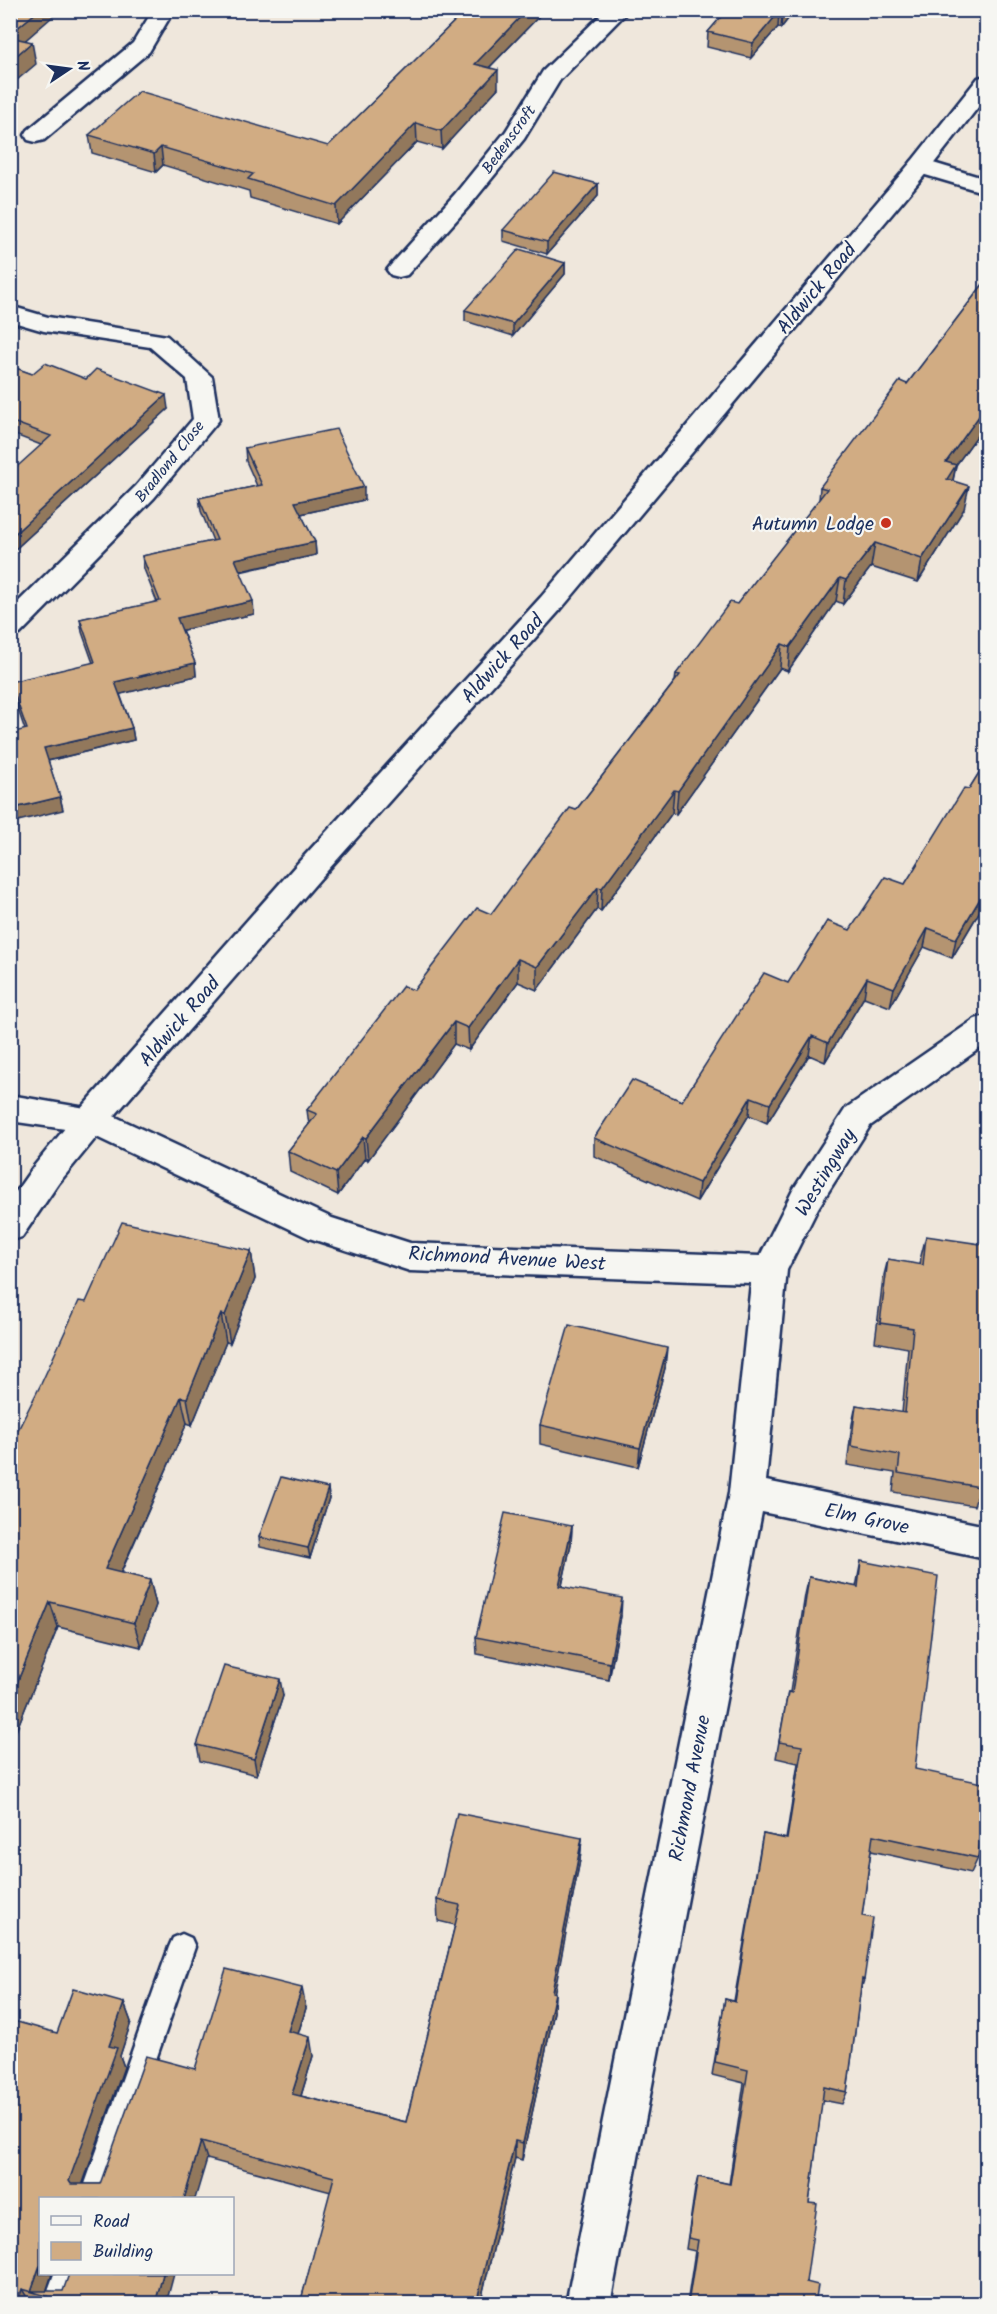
<svg xmlns="http://www.w3.org/2000/svg" width="997" height="2314" viewBox="0 0 997 2314" font-family="Kalam,sans-serif">
  <style>
    .lines { fill: none; stroke-linecap: round; stroke-linejoin: round }
    .service-casing { stroke: #1b2f5e; stroke-width: 5 }
    .minor-casing { stroke: #1b2f5e; stroke-width: 5 }
    .secondary-casing { stroke: #1b2f5e; stroke-width: 5 }
    .service { fill: #f6f6f2; fill-rule: evenodd }
    .minor { fill: #f6f6f2; fill-rule: evenodd }
    .secondary { fill: #f6f6f2; fill-rule: evenodd }
    .wall { fill: #b49471; stroke: #1b2f5e; stroke-width: 1.5 }
    .shaded-wall { fill: #92785c; stroke: #1b2f5e; stroke-width: 1.5 }
    .building { fill: #d1ac83; stroke: #1b2f5e; stroke-width: 1.5 }
    .poi-dot { fill: #c8321e; stroke: #f6f6f2; stroke-width: 2 }
    .labels { text-anchor: middle; stroke-width: 4.5; stroke-linejoin: round; paint-order: stroke }
    .far-street-label { font-size: 16px; fill: #1b2f5e; stroke: #f6f6f2 }
    .street-label { font-size: 20px; fill: #1b2f5e; stroke: #f6f6f2 }
    .poi-label { font-size: 20px; fill: #1b2f5e; stroke: #f6f6f2; text-anchor: end }
  </style>
  <rect width="100%" height="100%" fill="#efe7dc"/>
  <filter id="ink" filterUnits="userSpaceOnUse"><feTurbulence type="fractalNoise" baseFrequency=".0167" numOctaves="2"/><feDisplacementMap in="SourceGraphic" scale="12" xChannelSelector="R" yChannelSelector="G"/><feConvolveMatrix kernelMatrix="1 2 1 2 8 2 1 2 1" color-interpolation-filters="sRGB"/></filter>
  <g filter="url(#ink)">
    <g class="lines">
      <!-- service casing -->
      <g class="service-casing">
        <path id="service" d="M182 1934 191 1938 195 1947 108 2198H80L169 1947 173 1938Z
          M54 2274H82L71 2304H43Z"/>
      </g>
      <!-- minor casing -->
      <g class="minor-casing">
        <path id="minor" d="M153 10H174L149 52 44 140 36 142 28 140 25 135 28 130 133 43Z
          M606 10H629L560 80 524 139 471 204 407 275 399 277 391 275 387 270 391 265 455 194 506 131 543 71Z
          M920 159 986 179V193L912 171 909 166 912 161Z
          M10 306 48 317 167 336 212 377 219 420 154 498 20 634 10 636V610L136 486 193 419 187 379 150 347 44 331 10 321Z
          M986 1016V1044L870 1126 818 1208 787 1270 766 1481 986 1526V1559L762 1512 610 2304H566L729 1493 751 1283 410 1271 309 1238 86 1132 10 1121V1095L103 1111 332 1218 410 1243 760 1256 793 1190 846 1108 975 1019Z"/>
      </g>
      <!-- secondary casing -->
      <g class="secondary-casing">
        <path id="secondary" d="M986 76V97L928 171 561 609 319 880 103 1129 58 1184 22 1237 10 1241V1200L34 1166 79 1111 297 864 541 597 912 161 978 78Z"/>
      </g>
      <!-- service -->
      <use href="#service" class="service"/>
      <!-- minor -->
      <use href="#minor" class="minor"/>
      <!-- secondary -->
      <use href="#secondary" class="secondary"/>
    </g>
    <!-- wall -->
    <path class="wall" d="M466 10H545L489 68 498 88 442 149 417 142 337 224 250 198 249 191 163 165 156 172 92 153 89 135 328 146Z
      M727 10H795L781 28 778 27 751 58 707 47 708 32Z
      M598 184V196L547 254 503 241V230Z
      M565 263V274L513 336 465 321V310Z
      M987 279V422L956 465 953 481 964 509 918 582 871 567 843 604 836 601 788 671 780 668 676 814 672 813 601 911 597 909 537 990 518 982 469 1050 454 1044 368 1160 365 1158 338 1195 290 1172 288 1151 309 1125 307 1110 414 990 491 914 576 810 675 681 676 674 737 604 819 500 820 487 907 384Z
      M10 366 32 374 86 379 168 409 10 554 41 445 10 433Z
      M245 448 364 500 301 514 315 542 316 555 240 572 254 614 182 630 195 663 196 676 120 694 132 728 134 740 48 761 60 797 63 810 25 730 13 695 10 682 93 663 82 632 80 619 157 602 144 569 142 556 213 541 201 511 199 498 257 486 246 461Z
      M987 760V899L952 958 924 947 890 1007 864 997 825 1062 809 1055 767 1123 749 1115 697 1201 594 1156V1138L682 1101 788 983 905 884 969 789Z
      M926 1236 980 1487 974 1506 893 1492 895 1473 847 1465 852 1424 856 1405 902 1413 908 1348 875 1342 883 1279 888 1259 920 1265 921 1256Z
      M251 1251 255 1279 230 1343 226 1342 192 1425 187 1423 121 1573 150 1580 156 1605 141 1647 58 1627 10 1746V1446L86 1302Z
      M665 1368 638 1467 540 1444V1425Z
      M328 1488 329 1498 310 1558 260 1547 259 1537Z
      M572 1526 571 1544 562 1586 621 1616 609 1680 477 1654 476 1637Z
      M861 1561 915 1769 978 1858 971 1873 871 1851 862 1916 864 1980 860 1993 847 2092 842 2104 822 2100 809 2203 806 2282 815 2304H687L695 2251 686 2249 695 2189 698 2177 729 2184 744 2083 712 2075 725 1999 734 2001 760 1850 763 1834 786 1839 798 1763 776 1758 788 1692H790L805 1595 809 1577 856 1587Z
      M283 1696 257 1775 200 1761 197 1745Z
      M582 1838 580 1860 554 1992 555 1993 554 2012 522 2160 515 2158 480 2304H300L331 2192 207 2159 40 2199V2274H52L46 2291 166 2304H10L57 2033 124 2003 131 2022 120 2056 124 2067 83 2184H100L195 2069 306 2008 298 2034 313 2056 301 2096 406 2122 455 1925 438 1921 437 1900Z"/>
    <!-- shaded-wall -->
    <path class="shaded-wall" d="M39 10H60L13 51 10 34Z
      M527 10H545L475 82V64Z
      M784 10H795L781 28 782 13Z
      M779 12 778 27 751 58 753 43Z
      M32 42 36 64 10 86V61Z
      M498 70V88L442 149 441 131Z
      M416 123 417 142 337 224 336 206Z
      M161 147 163 165 156 172 154 154Z
      M598 184V196L547 254V242Z
      M565 263V274L513 336V324Z
      M987 363V380L982 370Z
      M166 395 168 409 10 554V538Z
      M987 405V422L956 465 951 489 947 479 946 462Z
      M969 486 964 509 918 582 922 559Z
      M364 487V500L296 515 295 502Z
      M315 542 316 555 236 572 235 559Z
      M875 543 871 567 843 604 846 580Z
      M840 578 836 601 788 671 790 647Z
      M253 601 254 614 179 631 177 618Z
      M782 644 780 668 676 814 678 791Z
      M195 663 196 676 117 695 115 682Z
      M132 728 134 740 47 761 44 748Z
      M674 790 672 813 601 911 602 888Z
      M60 797 63 810 10 823V809Z
      M598 887 597 909 537 990V967Z
      M987 887V899L952 958 956 939Z
      M928 928 924 947 890 1007 894 988Z
      M518 959V982L469 1050 468 1028Z
      M867 978 864 997 825 1062 828 1043Z
      M454 1022V1044L368 1160 366 1138Z
      M812 1036 809 1055 767 1123 770 1104Z
      M751 1097 749 1115 697 1201 699 1183Z
      M363 1137 365 1158 338 1195 336 1173Z
      M251 1251 255 1279 230 1343 225 1315Z
      M221 1314 226 1342 192 1425 187 1398Z
      M667 1348 665 1368 638 1467 640 1448Z
      M181 1397 187 1423 111 1594 105 1569Z
      M328 1488 329 1498 310 1558 308 1548Z
      M572 1526 571 1544 558 1603 559 1586Z
      M150 1580 156 1605 141 1647 134 1623Z
      M622 1598 621 1616 609 1680 610 1663Z
      M50 1602 58 1627 10 1746V1700Z
      M280 1679 283 1696 257 1775 254 1759Z
      M582 1838 580 1860 551 2011 552 1992Z
      M302 1988 306 2008 293 2050 288 2031Z
      M555 1993 554 2012 522 2160 523 2143Z
      M124 2003 131 2022 120 2056 124 2067 78 2197 69 2181 109 2046Z
      M310 2037 313 2056 296 2112 292 2094Z
      M201 2141 207 2159 195 2199H184Z
      M515 2141V2158L480 2304H476Z
      M40 2265V2274H52L45 2295 31 2291Z
      M163 2274H174L166 2304H155Z
      M22 2289 31 2304H17Z"/>
    <!-- building -->
    <path class="building" d="M10 10H39L10 34Z
      M466 10H527L475 64 498 70 441 131 416 123 336 206 248 179 253 174 161 147 154 154 89 135 139 91 328 146Z
      M727 10H784L782 13 779 12 753 43 708 32Z
      M10 37 32 42 10 61Z
      M554 172 598 184 547 242 503 230Z
      M519 249 565 263 513 324 465 310Z
      M987 279V363L982 370 987 371V405L946 462 956 465 947 479 969 486 922 559 875 543 846 580 840 578 790 647 782 644 678 791 674 790 602 888 598 887 537 967 518 959 468 1028 454 1022 366 1138 363 1137 336 1173 288 1151 317 1114 307 1110 403 986 414 990 477 908 491 914 570 808 576 810 680 675 676 674 730 602 737 604 827 489 820 487 900 381 907 384Z
      M45 363 86 379 96 369 166 395 10 538V473L51 436 10 421V366L32 374Z
      M336 429 364 487 295 502 315 542 235 559 253 601 177 618 195 663 115 682 132 728 44 748 60 797 10 809V733L27 729 10 682 95 662 80 619 160 601 142 556 217 540 199 498 262 485 245 448Z
      M987 760V887L956 939 928 928 894 988 867 978 828 1043 812 1036 770 1104 751 1097 699 1183 594 1138 632 1080 682 1101 764 973 788 983 827 921 850 930 885 877 905 884 964 788 969 789Z
      M122 1222 251 1251 225 1315 221 1314 187 1398 181 1397 105 1569 150 1580 134 1623 50 1602 10 1700V1446L41 1384 79 1301 86 1302Z
      M926 1236 987 1245V1414L980 1487 898 1473 900 1455 851 1446 856 1405 905 1413 913 1328 880 1323 888 1259 923 1265Z
      M569 1325 667 1348 640 1448 540 1425Z
      M281 1477 328 1488 308 1548 259 1537Z
      M505 1513 572 1526 559 1586 622 1598 610 1663 476 1637Z
      M861 1561 938 1576 915 1769 987 1784 978 1858 873 1835 862 1916 873 1918 864 1980 862 1979 847 2092 824 2087 809 2203 817 2204 806 2282 818 2285 815 2304H688L698 2240 688 2238 698 2177 730 2184 748 2070 715 2062 725 1999 735 2002 763 1834 787 1839 802 1746 779 1742 788 1692 792 1693 809 1577 858 1587Z
      M224 1666 280 1679 254 1759 197 1745Z
      M457 1813 582 1838 552 1992 555 1993 523 2143 515 2141 476 2304H300L334 2177 201 2141 184 2199H40V2265L31 2291H63L69 2274H163L155 2304H75L22 2289 17 2304H10V2020L57 2033 73 1989 124 2003 109 2046 117 2048 69 2181 71 2184H100L146 2056 195 2069 226 1969 302 1988 288 2031 310 2037 292 2094 406 2122 460 1905 437 1900Z"/>
  </g>
  <!-- markers -->
  <circle class="poi-dot" cx="886" cy="523" r="6"/>
  <g class="labels">
    <!-- far-street labels -->
    <g class="far-street-label">
      <text transform="translate(508 139) rotate(-54)" y="6">Bedenscroft</text>
      <text transform="translate(169 461) rotate(-51)" y="6">Bradlond Close</text>
    </g>
    <!-- street labels -->
    <g class="street-label">
      <text transform="translate(816 288) rotate(-50)" y="7">Aldwick Road</text>
      <text transform="translate(502 658) rotate(-48)" y="7">Aldwick Road</text>
      <text transform="translate(179 1021) rotate(-49)" y="7">Aldwick Road</text>
      <text transform="translate(825 1172) rotate(-59)" y="7">Westingway</text>
      <text transform="translate(507 1258) rotate(3)" y="7">Richmond Avenue West</text>
      <text transform="translate(867 1518) rotate(12)" y="7">Elm Grove</text>
      <text transform="translate(689 1788) rotate(-79)" y="7">Richmond Avenue</text>
    </g>
    <!-- poi labels -->
    <g class="poi-label">
      <text x="874" y="530">Autumn Lodge</text>
    </g>
  </g>
  <!-- margin -->
  <rect width="997" height="2314" fill="none" stroke="#f6f6f2" stroke-width="36"/>
  <rect x="18" y="18" width="961" height="2278" fill="none" stroke="#1b2f5e" stroke-width="2" filter="url(#ink)"/>
  <!-- legend -->
  <rect x="39" y="2197" width="195" height="78" fill="#f6f6f2" stroke="#9ea6b7" stroke-width="1.5"/>
  <rect x="51" y="2216" width="30" height="9" fill="#f6f6f2" stroke="#9ea6b7" stroke-width="1.5"/>
  <text x="93" y="2227" font-size="18" fill="#1b2f5e">Road</text>
  <rect x="51" y="2242" width="30" height="18" fill="#d1ac83" stroke="#9ea6b7" stroke-width="1.5"/>
  <text x="93" y="2257" font-size="18" fill="#1b2f5e">Building</text>
  <!-- north arrow -->
  <g transform="translate(69 69) rotate(77)" stroke="#f6f6f2" stroke-width="4.5" paint-order="stroke">
  <path d="M0-4.5L10 22L0 15L-10 22Z" fill="#1b2f5e"/>
  <text y="-9" font-size="16" font-weight="bold" text-anchor="middle" fill="#1b2f5e">N</text>
  </g>
</svg>
